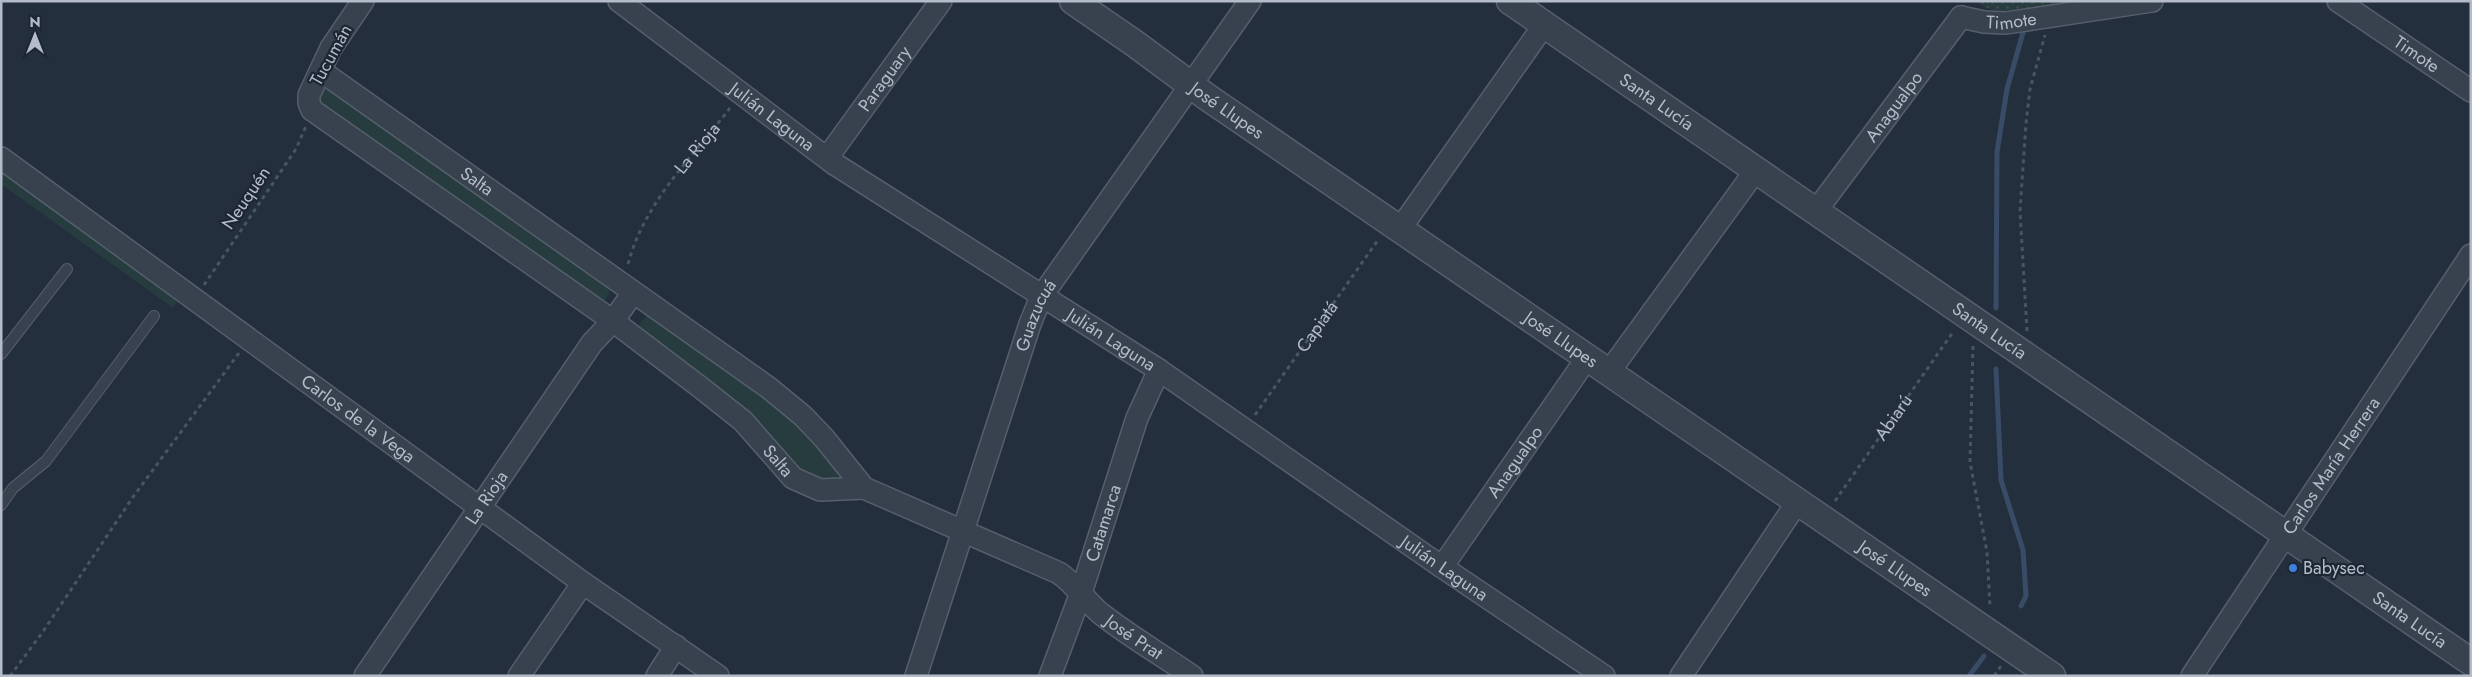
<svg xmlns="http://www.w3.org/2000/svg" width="2472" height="677" viewBox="0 0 2472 677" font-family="Jost,sans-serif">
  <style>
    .grass { fill: #263c3f }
    .park { fill: url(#park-dots) }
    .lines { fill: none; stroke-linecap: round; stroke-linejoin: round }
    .stream { stroke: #394c67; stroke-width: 5 }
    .service-casing { stroke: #565f6c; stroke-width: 12 }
    .minor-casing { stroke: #565f6c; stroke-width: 24 }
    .tertiary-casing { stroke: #565f6c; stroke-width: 29 }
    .path { stroke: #44595c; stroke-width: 3; stroke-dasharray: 4 4; stroke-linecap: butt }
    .service { stroke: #38414e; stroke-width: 10 }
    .minor { stroke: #38414e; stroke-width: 21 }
    .tertiary { stroke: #38414e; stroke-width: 26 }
    .shop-dot { fill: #3f7fe0; stroke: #1d2633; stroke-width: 2 }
    .labels { text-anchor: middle; stroke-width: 4.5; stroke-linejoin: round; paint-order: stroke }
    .street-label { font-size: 18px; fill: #b4bcc9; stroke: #1d2633 }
    .poi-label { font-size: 18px; fill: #b4bcc9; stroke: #1d2633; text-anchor: start }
  </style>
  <defs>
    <pattern id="park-dots" width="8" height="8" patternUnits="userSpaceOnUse" patternTransform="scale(1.25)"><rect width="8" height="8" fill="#263c3f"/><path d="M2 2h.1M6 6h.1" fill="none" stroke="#435659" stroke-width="1.8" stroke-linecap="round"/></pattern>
  </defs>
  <rect width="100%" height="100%" fill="#242f3e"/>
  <!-- grass -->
  <path class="grass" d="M319 85H328L609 286V295L605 300H600L318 105Z
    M1 170 180 297 173 308 1 184Z
    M652 315 779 399 839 465 838 475 833 481H822L797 470 725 393 644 334 640 330V323L646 316Z"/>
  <!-- park -->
  <path class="park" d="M1975 1H2101C2065 7 2006 25 1975 1Z"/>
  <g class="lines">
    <!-- stream -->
    <path class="stream" d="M1996 308 1997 152 2007 89 2024 29
      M1996 369 2001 480 2023 550 2026 596 2021 606
      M1969 676 1984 656"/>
    <!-- service casing -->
    <g class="service-casing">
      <path id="service" d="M1 354 67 269
        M1 505 13 488 46 461 154 316"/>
    </g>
    <!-- minor casing -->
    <g class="minor-casing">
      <g id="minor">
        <path id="s4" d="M363 1 331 48 309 95V103L312 110 613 321 700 387 743 421 793 478 820 490 864 488"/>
        <path id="s5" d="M619 1 833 163 1159 370 1442 567 1604 676"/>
        <path id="s6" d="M2338 1 2471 91"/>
        <path id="s7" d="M1961 17 1984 22 2006 23 2152 1"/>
        <path id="s8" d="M321 71 769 388 803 416 824 438 864 488 1059 573C1075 584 1085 600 1100 613 1129 636 1162 655 1192 676"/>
        <path id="s9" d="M1 158 583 583 718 676"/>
        <path id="s10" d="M827 158 941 1"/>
        <path id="s11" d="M1816 211 1961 17"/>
        <path d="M1400 229 1544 25"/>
        <path d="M1609 372 1756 170"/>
        <path id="s12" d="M1442 567 1587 358"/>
        <path id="s13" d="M365 676 592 343 613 321 633 293"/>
        <path d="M519 676 583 583"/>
        <path d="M657 676 676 646"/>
        <path id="s14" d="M916 676 1030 324 1041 297 1250 1"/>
        <path id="s15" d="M1050 676 1081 593 1137 418 1159 370"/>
        <path d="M1681 676 1798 501"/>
        <path id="s16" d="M2192 676 2471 255"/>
      </g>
    </g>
    <!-- tertiary casing -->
    <g class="tertiary-casing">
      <g id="tertiary">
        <path id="s17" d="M1073 1 1134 43 1207 97 2052 676"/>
        <path id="s18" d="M1510 1 2471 662"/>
      </g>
    </g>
    <!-- path -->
    <g class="path">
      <path id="s1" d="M628 264C644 203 692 157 730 108"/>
      <path d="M204 285 296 149 306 126"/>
      <path d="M2027 331 2020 211 2026 123 2030 89 2045 35"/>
      <path d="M1973 346 1970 462 1987 552 1990 607"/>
      <path id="s2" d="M1255 415 1378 240"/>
      <path id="s3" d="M1835 501 1953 332"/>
      <path d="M10 676 42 633 133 497 239 353"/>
      <path d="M1994 676 2001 666"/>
    </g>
    <!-- service -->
    <use href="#service" class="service"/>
    <!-- minor -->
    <use href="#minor" class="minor"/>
    <!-- tertiary -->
    <use href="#tertiary" class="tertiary"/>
  </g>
  <!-- markers -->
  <circle class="shop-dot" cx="2293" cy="568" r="5"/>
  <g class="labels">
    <!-- street labels -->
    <g class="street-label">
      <text dy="6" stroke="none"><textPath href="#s7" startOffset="51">Timote</textPath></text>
      <text dy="6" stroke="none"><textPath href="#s6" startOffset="95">Timote</textPath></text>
      <text transform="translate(331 55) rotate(-61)" y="6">Tucumán</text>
      <text dy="6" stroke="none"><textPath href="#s10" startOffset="98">Paraguary</textPath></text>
      <text dy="6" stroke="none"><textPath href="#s18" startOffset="178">Santa Lucía</textPath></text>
      <text dy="6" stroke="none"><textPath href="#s11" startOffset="130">Anagualpo</textPath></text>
      <text dy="6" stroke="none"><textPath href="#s17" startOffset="189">José Llupes</textPath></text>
      <text dy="6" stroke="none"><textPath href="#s5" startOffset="192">Julián Laguna</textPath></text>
      <text dy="6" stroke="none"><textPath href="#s1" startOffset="136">La Rioja</textPath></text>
      <text dy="6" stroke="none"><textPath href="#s8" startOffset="191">Salta</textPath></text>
      <text transform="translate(246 198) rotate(-56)" y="6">Neuquén</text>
      <text dy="6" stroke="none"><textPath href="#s14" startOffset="380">Guazucuá</textPath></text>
      <text dy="6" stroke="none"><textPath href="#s2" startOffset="108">Capiatá</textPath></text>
      <text dy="6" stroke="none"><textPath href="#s18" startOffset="582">Santa Lucía</textPath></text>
      <text dy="6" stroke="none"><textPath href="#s5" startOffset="598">Julián Laguna</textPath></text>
      <text dy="6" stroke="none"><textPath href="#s17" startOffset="594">José Llupes</textPath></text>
      <text dy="6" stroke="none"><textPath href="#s3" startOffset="102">Abiarú</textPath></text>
      <text dy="6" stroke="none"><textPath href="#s9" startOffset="442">Carlos de la Vega</textPath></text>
      <text dy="6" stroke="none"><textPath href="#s4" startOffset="709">Salta</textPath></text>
      <text dy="6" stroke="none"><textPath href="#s12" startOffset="128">Anagualpo</textPath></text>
      <text dy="6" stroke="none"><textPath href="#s16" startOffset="252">Carlos María Herrera</textPath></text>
      <text dy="6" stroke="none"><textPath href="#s13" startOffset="216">La Rioja</textPath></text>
      <text dy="6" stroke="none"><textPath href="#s15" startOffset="162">Catamarca</textPath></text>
      <text dy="6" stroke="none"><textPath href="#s5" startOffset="1002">Julián Laguna</textPath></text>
      <text dy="6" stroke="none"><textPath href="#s17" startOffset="999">José Llupes</textPath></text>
      <text dy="6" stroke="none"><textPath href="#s18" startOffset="1092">Santa Lucía</textPath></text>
      <text dy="6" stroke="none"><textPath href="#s8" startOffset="999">José Prat</textPath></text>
    </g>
    <!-- poi labels -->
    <g class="poi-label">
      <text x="2303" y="574">Babysec</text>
    </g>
  </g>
  <!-- border -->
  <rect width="2472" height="677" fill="none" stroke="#b4bcc9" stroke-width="5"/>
  <!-- north arrow -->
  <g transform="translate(35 35)" stroke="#1d2633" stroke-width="4" paint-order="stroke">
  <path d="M0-4L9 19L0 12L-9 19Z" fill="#b4bcc9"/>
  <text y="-8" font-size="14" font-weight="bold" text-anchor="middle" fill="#b4bcc9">N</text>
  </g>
</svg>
